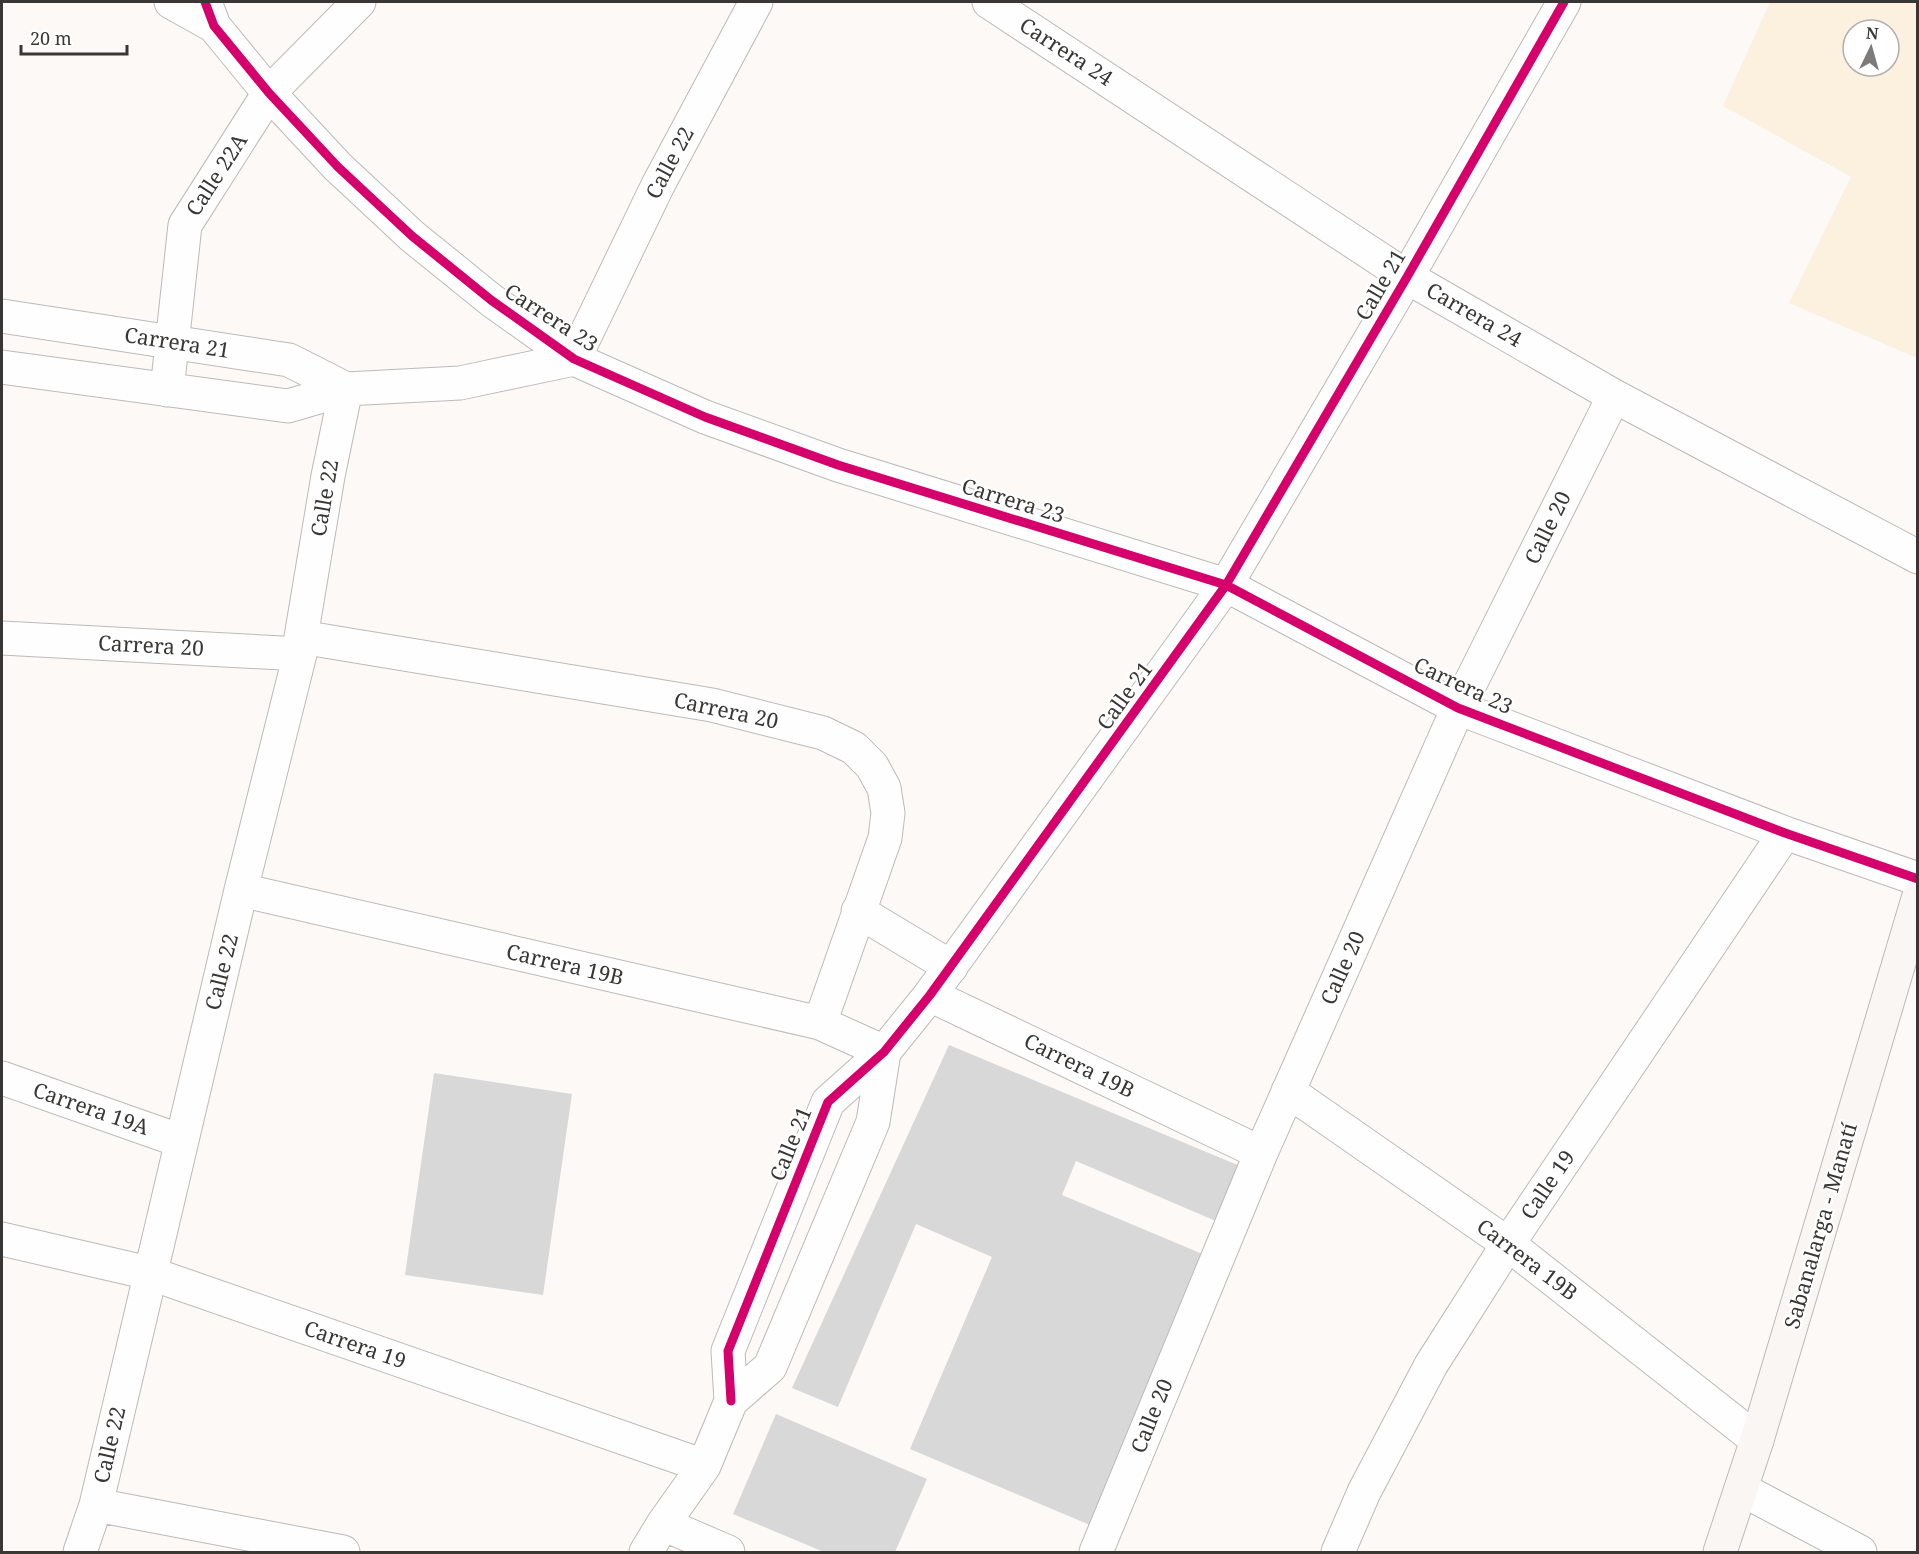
<svg xmlns="http://www.w3.org/2000/svg" width="1919" height="1554" viewBox="0 0 1919 1554" font-family="'Noto Serif',serif">
  <style>
    .green { fill: #fbf1de; fill-rule: evenodd }
    .building { fill: #d8d8d8 }
    .lines { fill: none; stroke-linecap: round; stroke-linejoin: round }
    .minor-casing { stroke: #bcbab8; stroke-width: 35 }
    .tertiary-casing { stroke: #bcbab8; stroke-width: 35 }
    .secondary-casing { stroke: #bcbab8; stroke-width: 35 }
    .minor { stroke: #fffefe; stroke-width: 33 }
    .tertiary { stroke: #fffefe; stroke-width: 33 }
    .secondary { stroke: #f9f6f3; stroke-width: 33 }
    .cycleway-casing { stroke: #fff; stroke-width: 13 }
    .cycleway { stroke: #d6006c; stroke-width: 9 }
    .labels { text-anchor: middle; stroke-width: 5; stroke-linejoin: round; paint-order: stroke }
    .street-label { font-size: 21px; fill: #393735; stroke: #fff }
  </style>
  <rect width="100%" height="100%" fill="#fcf9f6"/>
  <!-- green -->
  <path class="green" d="M1770 2H1917V358L1789 303 1851 177 1723 106ZM1853 30H1889V66H1853Z"/>
  <!-- building -->
  <path class="building" d="M949 1045 1240 1166 1218 1222 1076 1161 1062 1195 1212 1258 1097 1528 910 1449 992 1257 916 1224 838 1407 792 1388Z
    M434 1073 572 1094 543 1295 405 1275Z
    M776 1414 927 1479 895 1552H824L733 1514Z"/>
  <g class="lines">
    <!-- minor casing -->
    <g class="minor-casing">
      <path id="minor" d="M989 2 1407 277 1614 396 1918 557
        M2 316 289 360 346 389
        M2 367 288 406 346 389 460 383 574 359 658 185 756 2
        M167 390 185 225 269 93 359 2
        M1226 585 1407 277 1564 2
        M301 637 712 705 823 733 854 748 872 766 884 788 888 813 885 838 820 1023
        M2 638 300 654
        M241 890 820 1023 884 1052
        M858 911 951 967
        M930 995 1261 1153
        M2 1078 181 1141
        M1288 1091 1508 1244 1757 1440
        M1741 1489 1860 1552
        M96 1505 343 1552
        M80 1552 96 1505 241 890 300 654 301 637 328 476 346 389
        M1096 1552 1261 1153 1458 708 1614 396"/>
    </g>
    <!-- tertiary casing -->
    <g class="tertiary-casing">
      <path id="tertiary" d="M171 2 214 26
        M205 2 214 26 269 93 338 167 412 236 491 300 574 359 705 417 838 465 1226 585 1458 708 1785 833 1918 879
        M2 1239 149 1273 704 1466
        M731 1401 728 1351 828 1102 884 1052 930 995 1226 585
        M663 1524 728 1552
        M646 1552 663 1524 704 1466 731 1401 770 1367 873 1122 884 1052
        M1338 1552 1364 1492 1431 1365 1508 1244 1785 833"/>
    </g>
    <!-- secondary casing -->
    <g class="secondary-casing">
      <path id="secondary" d="M1720 1552 1757 1440 1918 899"/>
    </g>
    <!-- minor -->
    <use href="#minor" class="minor"/>
    <!-- tertiary -->
    <use href="#tertiary" class="tertiary"/>
    <!-- secondary -->
    <use href="#secondary" class="secondary"/>
    <!-- cycleway casing -->
    <g class="cycleway-casing">
      <path id="cycleway" d="M205 2 214 26 269 93 338 167 412 236 491 300 574 359 705 417 838 465 1226 585 1458 708 1785 833 1918 879
        M731 1401 728 1351 828 1102 884 1052 930 995 1226 585 1407 277 1564 2"/>
    </g>
    <!-- cycleway -->
    <use href="#cycleway" class="cycleway"/>
  </g>
  <g class="labels">
    <!-- street labels -->
    <g class="street-label">
      <text transform="translate(1066 52) rotate(33)" y="7">Carrera 24</text>
      <text transform="translate(670 163) rotate(-62)" y="7">Calle 22</text>
      <text transform="translate(217 175) rotate(-57)" y="7">Calle 22A</text>
      <text transform="translate(1381 285) rotate(-60)" y="7">Calle 21</text>
      <text transform="translate(1474 315) rotate(30)" y="7">Carrera 24</text>
      <text transform="translate(551 318) rotate(33)" y="7">Carrera 23</text>
      <text transform="translate(177 343) rotate(9)" y="7">Carrera 21</text>
      <text transform="translate(325 498) rotate(-80)" y="7">Calle 22</text>
      <text transform="translate(1013 501) rotate(17)" y="7">Carrera 23</text>
      <text transform="translate(1548 528) rotate(-64)" y="7">Calle 20</text>
      <text transform="translate(151 646) rotate(3)" y="7">Carrera 20</text>
      <text transform="translate(1463 686) rotate(25)" y="7">Carrera 23</text>
      <text transform="translate(1125 696) rotate(-54)" y="7">Calle 21</text>
      <text transform="translate(726 711) rotate(12)" y="7">Carrera 20</text>
      <text transform="translate(565 965) rotate(13)" y="7">Carrera 19B</text>
      <text transform="translate(1343 968) rotate(-66)" y="7">Calle 20</text>
      <text transform="translate(222 972) rotate(-76)" y="7">Calle 22</text>
      <text transform="translate(1079 1066) rotate(26)" y="7">Carrera 19B</text>
      <text transform="translate(91 1109) rotate(19)" y="7">Carrera 19A</text>
      <text transform="translate(791 1144) rotate(-68)" y="7">Calle 21</text>
      <text transform="translate(1548 1185) rotate(-56)" y="7">Calle 19</text>
      <text transform="translate(1821 1226) rotate(-74)" y="7">Sabanalarga - Manatí</text>
      <text transform="translate(1527 1260) rotate(37)" y="7">Carrera 19B</text>
      <text transform="translate(355 1345) rotate(19)" y="7">Carrera 19</text>
      <text transform="translate(1152 1416) rotate(-68)" y="7">Calle 20</text>
      <text transform="translate(110 1445) rotate(-77)" y="7">Calle 22</text>
    </g>
  </g>
  <!-- border -->
  <rect width="1919" height="1554" fill="none" stroke="#393735" stroke-width="6"/>
  <!-- north arrow -->
  <g transform="translate(1871 48) rotate(5)"><circle r="28" fill="#ffffff" stroke="#b0afae" stroke-width="1.5"/>
  <path d="M0-4.5L10 22L0 15L-10 22Z" fill="#7d7b79"/>
  <text y="-9" font-size="16" font-weight="bold" text-anchor="middle" fill="#393735">N</text>
  </g>
  <!-- scale -->
  <path d="M21 45v9h106v-9" fill="none" stroke="#393735" stroke-width="3"/>
  <text x="30" y="45" font-size="18" fill="#393735" stroke="#ffffff" stroke-width="4.5" paint-order="stroke">20 m</text>
</svg>
